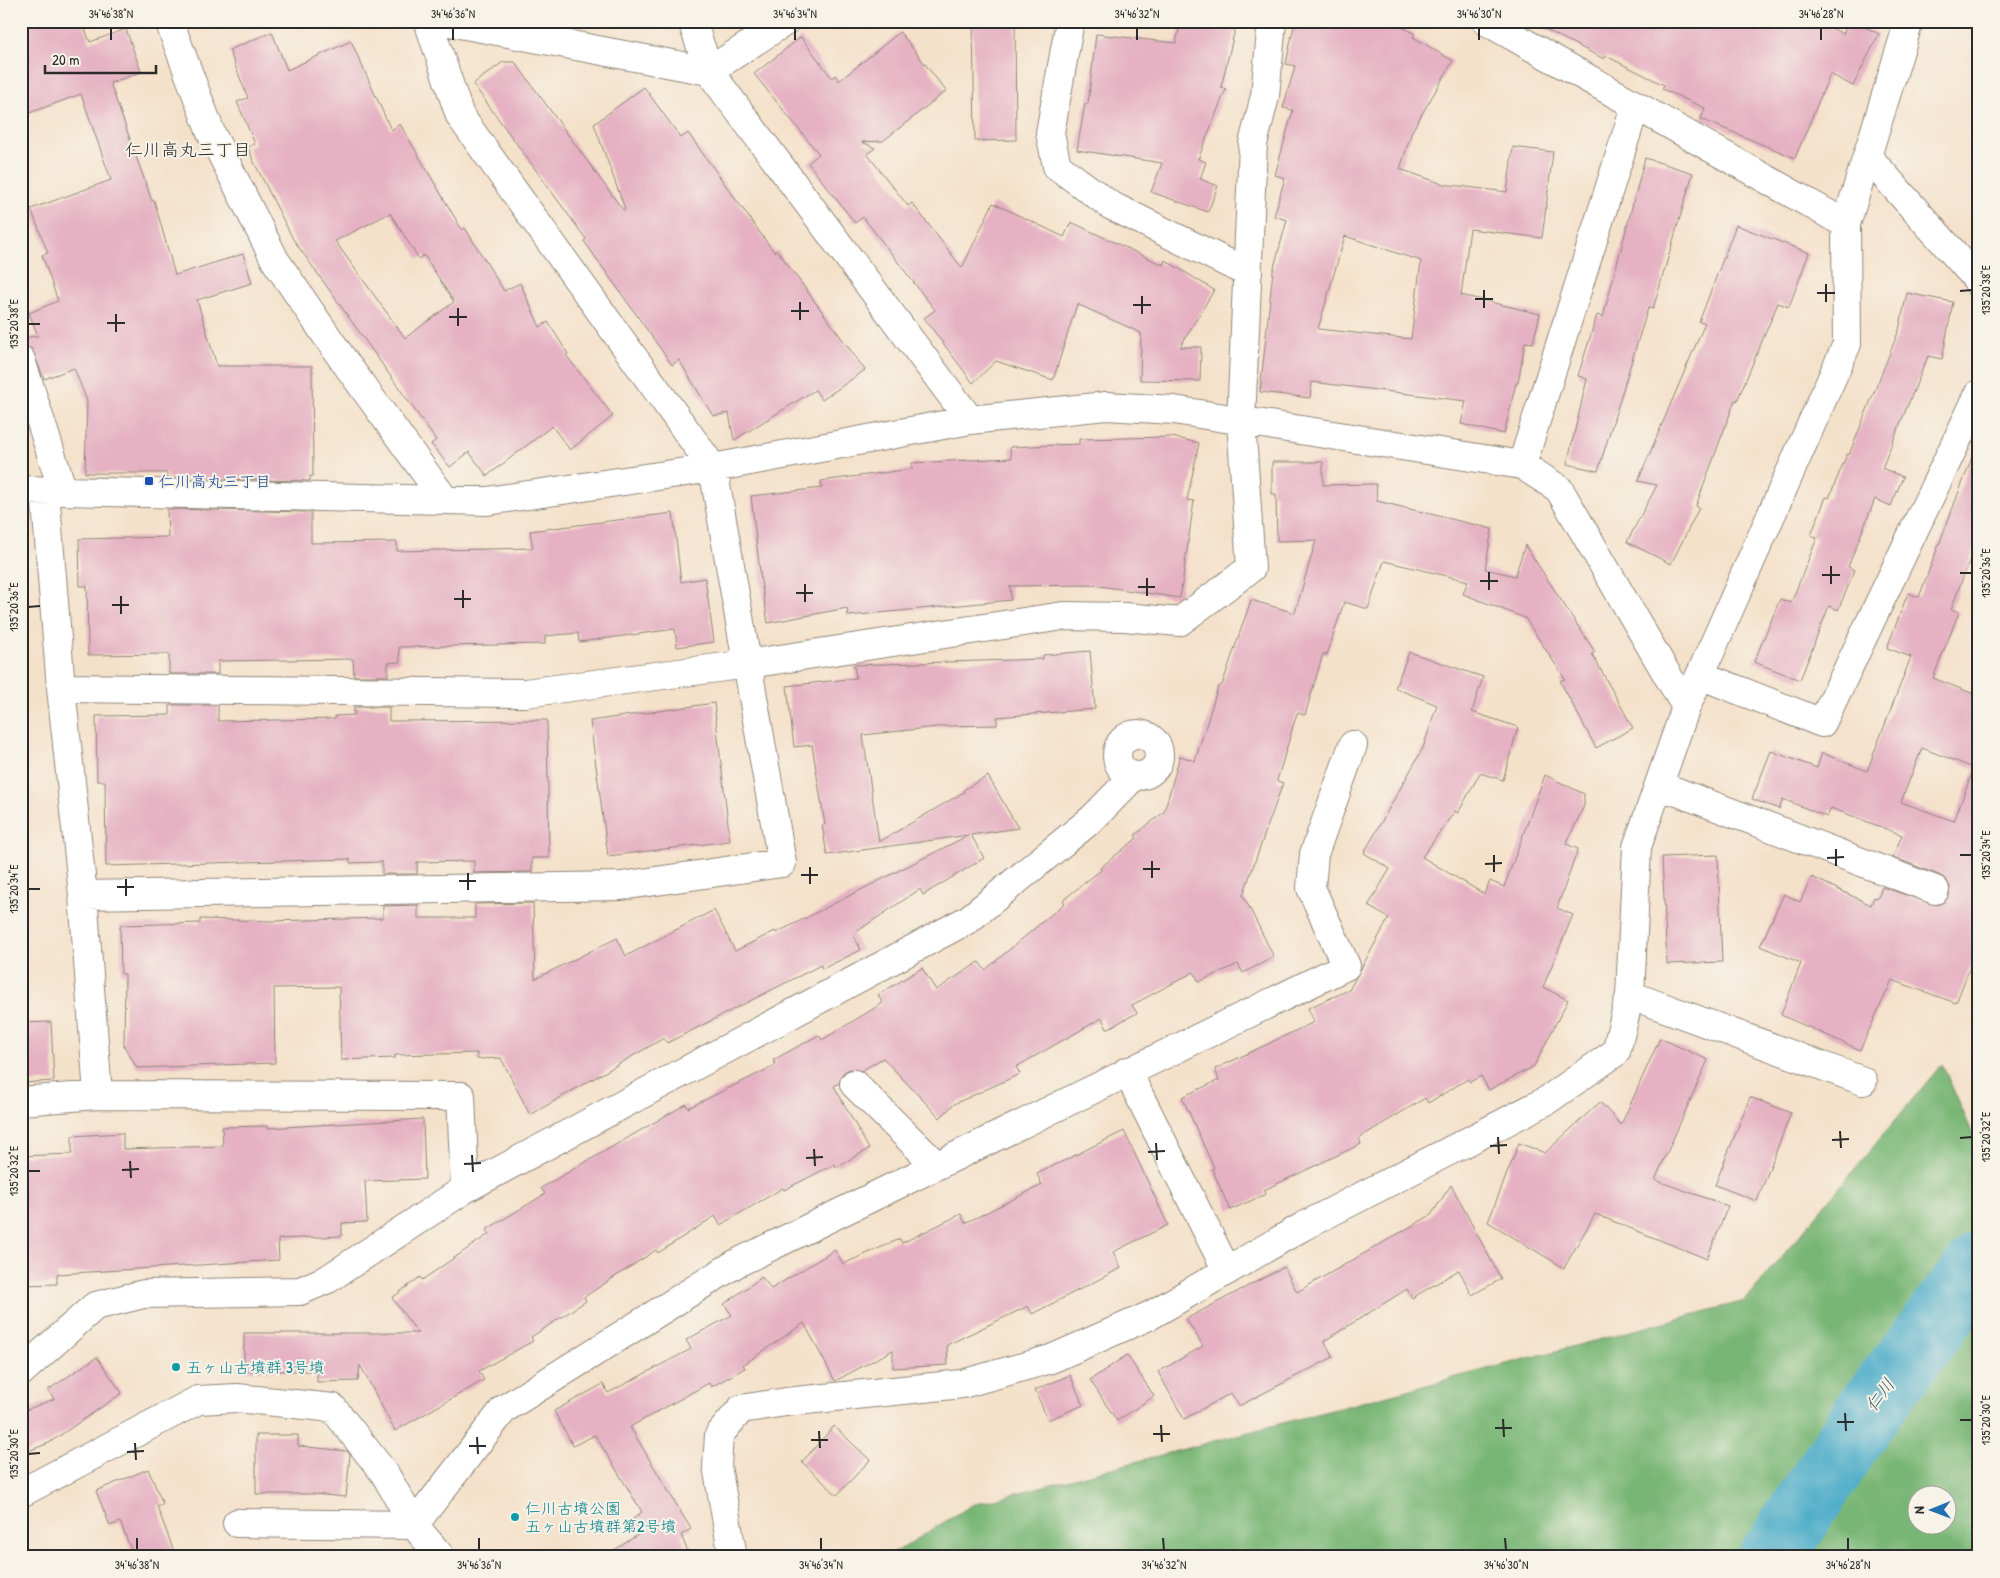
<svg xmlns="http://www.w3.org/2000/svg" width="2000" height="1578" viewBox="0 0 2000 1578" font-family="'Patrick Hand','Klee One',sans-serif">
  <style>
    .forest { fill: #78b675; stroke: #527050; fill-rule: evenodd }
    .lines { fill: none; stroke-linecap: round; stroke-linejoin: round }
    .river { stroke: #48abc8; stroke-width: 66 }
    .building { fill: #e5b1c3; fill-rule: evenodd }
    .minor-casing { stroke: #90867a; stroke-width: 30 }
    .minor { stroke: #fff; stroke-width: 28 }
    .ticks { fill: none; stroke: #2b2b2b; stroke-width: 2 }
    .transit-dot { fill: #1a4fb4; stroke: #f7f3e8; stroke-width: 2 }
    .culture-dot { fill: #0f9aa8; stroke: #f7f3e8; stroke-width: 2 }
    .labels { text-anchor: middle; stroke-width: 4; stroke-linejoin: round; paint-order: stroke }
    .transit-label { font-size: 16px; fill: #164399; stroke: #f7f3e8; text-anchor: start }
    .culture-label { font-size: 16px; fill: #0d838f; stroke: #f7f3e8; text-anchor: start }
    .neighbourhood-label { font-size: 18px; fill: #2b2b2b; stroke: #f7f3e8 }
    .water-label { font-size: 18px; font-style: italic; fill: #355862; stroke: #f7f3e8 }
    .neatline { fill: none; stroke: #2b2b2b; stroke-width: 2 }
    .ticks-label { font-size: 12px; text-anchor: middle; fill: #2b2b2b }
  </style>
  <rect width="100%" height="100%" fill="#f7f3e8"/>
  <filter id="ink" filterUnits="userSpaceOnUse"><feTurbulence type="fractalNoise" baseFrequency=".02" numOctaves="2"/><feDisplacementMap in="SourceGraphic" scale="10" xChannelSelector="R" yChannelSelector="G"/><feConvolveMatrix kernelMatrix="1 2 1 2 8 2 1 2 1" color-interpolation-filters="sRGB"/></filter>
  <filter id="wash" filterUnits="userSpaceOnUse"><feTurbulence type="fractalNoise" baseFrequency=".0096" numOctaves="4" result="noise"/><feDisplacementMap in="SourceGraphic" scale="20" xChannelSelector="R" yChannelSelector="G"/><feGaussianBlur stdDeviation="1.12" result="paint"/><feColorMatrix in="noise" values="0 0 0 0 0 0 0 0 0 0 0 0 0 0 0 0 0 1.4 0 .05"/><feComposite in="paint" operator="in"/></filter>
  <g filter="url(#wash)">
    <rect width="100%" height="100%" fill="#f4e1ca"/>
    <!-- forest -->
    <path class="forest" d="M1942 1064 1979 1148V1557H888L972 1505 1745 1301ZM1918 1496H1948V1526H1918Z"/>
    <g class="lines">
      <!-- river -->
      <path class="river" d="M1772 1557 1867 1413 1979 1265"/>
    </g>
    <g id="blocks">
      <!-- building -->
      <path class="building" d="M21 21H82L90 42 126 29 141 72 110 83 152 201 154 200 175 275 243 254 252 283 197 300 217 366H312L313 476H310V481L167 478V473H85L87 401 74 368 44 379 32 349 21 345V338L38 336 29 313 58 301 42 255 48 253 31 209 111 180 81 94 21 116Z
        M973 21H1015L1016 140 975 141Z
        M1181 21H1237L1221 87 1226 89 1198 159 1206 162 1200 179 1218 186 1208 212 1151 192 1162 163 1077 150 1085 104H1088L1096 34 1176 43Z
        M1295 21H1391L1415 34 1413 37 1453 61 1412 131 1400 169 1443 184 1507 192 1513 147 1553 152 1542 238 1470 229 1461 295 1540 314 1533 343 1525 342 1518 383H1516L1504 434 1461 424 1466 401 1312 382 1310 398 1260 392 1273 271 1287 220 1274 216 1285 178 1275 175 1293 110 1283 108 1295 66 1286 64ZM1345 236 1421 261 1411 339 1318 329Z
        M1529 21H1818L1843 34 1849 21H1853L1879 34 1853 86 1830 74 1795 158 1701 119 1705 108 1662 89 1664 85 1606 56 1604 59Z
        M272 32 287 70 351 41 391 130 400 124 462 230 465 228 504 291 520 283 540 327 548 322 568 354 566 355 613 416 570 450 552 426 487 476 469 452 450 467 431 444 436 440 293 239 253 160 248 147 255 144 237 102 248 98 229 50ZM390 213 419 259 424 255 454 302 405 338 335 241Z
        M900 32 946 91 883 141 862 142 875 148 867 154 908 206 912 203 962 268 993 203 1064 237 1071 222 1163 265 1165 260 1214 290 1180 347H1201L1200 381 1140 380 1141 333 1077 304 1053 380 996 361 973 383 924 318 935 310 863 217 855 223 808 163 819 154 754 74 801 37 832 78 835 75 839 81Z
        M503 62H515L623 210 625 209 594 124 644 87 681 138 688 133 774 252 777 250 865 370 822 400 815 390 734 440 729 413 713 416 679 360 672 365 584 241 586 239 473 84Z
        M1645 158 1693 173 1653 309 1648 308 1598 471 1567 464 1587 379 1578 376 1597 315 1603 317Z
        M1736 225 1809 253 1789 307 1778 303 1737 401 1735 400 1696 506 1699 508 1671 564 1627 542 1657 485 1638 481 1705 323 1699 322Z
        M1907 293 1953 302 1942 359 1928 356 1882 468 1903 477 1891 506 1875 499 1848 567 1855 570 1838 610 1829 606 1800 680 1754 662 1780 599 1791 603 1817 538 1811 535 1826 497 1829 498 1847 454 1849 455 1899 330Z
        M1172 437 1199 443 1187 500 1194 501 1180 598 1093 585 1010 586 1011 600 848 616 847 608 768 623 761 581 751 496 822 488 821 481 912 469V463L1011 458 1010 447 1079 444V439Z
        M1976 447H1979V536L1951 609 1959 612 1933 678 1979 696V944L1956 1003 1892 980 1860 1050 1781 1015 1801 963 1760 946 1784 894 1800 902 1812 877 1871 905 1874 897 1878 898 1882 887 1937 905 1944 902 1949 896 1950 887 1947 881 1941 876 1893 857 1902 835 1831 808 1827 817 1783 799 1779 809 1752 799 1771 751 1817 768 1822 753 1867 771 1911 657 1887 648 1908 593 1919 597ZM1922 748 1974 768 1954 821 1901 802Z
        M1272 462H1323V485L1376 484 1377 501 1492 529 1485 569 1515 576 1525 545 1595 652 1592 654 1633 728 1596 748 1560 681 1565 679 1525 618 1463 594 1468 581 1384 561 1368 609 1344 602 1327 655 1323 654 1305 715 1297 713 1277 781 1283 783 1243 895 1274 957 1243 973 1238 964 1199 982 1194 972 1132 1005 1137 1013 1107 1029 1102 1018 1016 1067 1020 1074 954 1104 940 1118 883 1058 861 1071 849 1069 843 1073 839 1083 834 1086 869 1149 836 1167 835 1164 784 1190 783 1188 720 1225 715 1216 658 1253 656 1250 584 1297 586 1301 531 1337 533 1341 479 1371 484 1380 395 1431 360 1365 358 1381 317 1382V1371H244V1333H418L392 1298 420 1277 422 1280 489 1234 486 1230 545 1194 541 1188 686 1104 688 1108 776 1065 773 1060 819 1035 822 1040 883 1003 878 995 922 968 936 990 979 962 985 970 1065 903 1063 900 1101 870 1100 868 1137 838 1135 835 1164 812 1180 756 1195 761 1218 687 1222 685 1251 600 1295 613 1316 540 1277 541 1276 494H1272Z
        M167 509 311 512V543L397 542V551L533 548 530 531 673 513 681 582 705 578 714 642 677 647 675 629 579 642 578 633 545 636V644L399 647 400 662 388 663V676H354L353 659 218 661V674H169V654L88 655 87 586H80L79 539 168 537Z
        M1090 651 1095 709 997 717V725L946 726 863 735 879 842 964 792 963 790 988 776 1018 828 971 835 984 858 923 895 920 889 853 934 861 950 822 969 821 965 667 1043 664 1038 530 1115 501 1058 477 1059V1053L395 1055V1058L341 1060 339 987 274 988 275 1063 137 1068 124 1046 125 974H121L120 925 200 923V919L270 921 383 918V906L418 905V918H475V904L533 903 535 979 617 938 626 956 714 910 735 951 775 931 776 933 969 835 827 855 822 825H825L812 745 794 747 787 686 856 678 854 665 1043 659V655Z
        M1409 652 1483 677 1472 712 1518 727 1503 780 1480 773 1458 813 1455 811 1422 857 1484 894 1490 881 1504 887 1545 775 1584 794V806L1566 844 1578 849 1557 908 1573 915 1543 987 1568 1000 1534 1066 1489 1090 1481 1076 1470 1082 1468 1079 1428 1103 1425 1098 1359 1138 1361 1144 1264 1190 1266 1194 1230 1210 1212 1169 1214 1168 1182 1097 1219 1080 1215 1069 1314 1022 1308 1008 1349 990 1389 918 1368 906 1390 869 1364 853 1423 748 1437 705 1395 688Z
        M714 703 730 841 608 856 590 721Z
        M170 705H218V721L335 719V716L354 715V707H389V721L547 720 549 858H532V872L474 873V861L417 862V874H382V862L350 863V859L106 866 105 781H97L96 716 170 715Z
        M1718 855 1722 962 1667 964 1662 857Z
        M51 1022 54 1081 21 1083V1023Z
        M1660 1038 1708 1060 1655 1180 1728 1206 1707 1259 1595 1214 1564 1268 1488 1222 1519 1143 1545 1153 1600 1102 1621 1125Z
        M1750 1097 1791 1113 1757 1201 1715 1185Z
        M423 1119 425 1179 365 1181 367 1222 342 1223V1236L278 1239 279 1260 57 1274V1284L21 1285V1156L72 1154V1136L123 1133V1149L223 1146 222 1127 267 1126V1128Z
        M1124 1131 1168 1225 1113 1252 1121 1268 1032 1314 1028 1306 947 1345 948 1365 893 1368V1350L835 1381 804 1323 743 1365 745 1368 711 1387 709 1383 630 1427 691 1529 681 1535 690 1557H603L641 1533 633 1519 642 1512 595 1435 573 1446 554 1411 603 1384 608 1393 691 1349 686 1340 732 1315 724 1304 762 1277 771 1289 835 1250 843 1264 900 1239 902 1243 961 1214 965 1223 1042 1185 1037 1174Z
        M1451 1185 1501 1279 1472 1295 1459 1270 1412 1298 1407 1289 1324 1341 1333 1357 1239 1406 1231 1393 1184 1419 1158 1372 1203 1346 1186 1319 1284 1267 1297 1292 1431 1215Z
        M1127 1355 1154 1396 1117 1421 1090 1380Z
        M97 1357 122 1393 49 1443 21 1454V1412L54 1399 48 1390Z
        M1070 1375 1083 1405 1048 1420 1035 1390Z
        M834 1426 870 1460 837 1495 802 1462Z
        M256 1435H298V1446L347 1451 350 1455 346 1497 313 1494H256Z
        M148 1469 163 1504 157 1506 176 1557H134L120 1522 110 1526 96 1491Z"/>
    </g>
  </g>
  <g filter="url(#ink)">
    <use href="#blocks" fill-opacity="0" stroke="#90867a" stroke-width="1"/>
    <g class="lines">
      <!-- minor casing -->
      <g class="minor-casing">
        <path id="minor" d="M169 21 211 133 275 260 339 354 445 500
          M444 21 709 71 786 21
          M692 21 709 71 970 420
          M1070 21 1050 133 1057 166 1110 205 1248 273
          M1486 21 1846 224
          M1868 157 1975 277 1979 284
          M21 360 63 491
          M1522 465 1635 107
          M21 490 487 501 713 468 970 420 1106 406 1174 410 1522 465 1559 489 1686 707
          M45 491 61 688 83 895 621 886 782 863 713 468 460 116 428 21
          M1700 675 1822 723 1979 394
          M61 688 525 693 748 664 1063 616 1125 617 1179 622 1251 568 1241 421 1253 144 1265 96 1272 21
          M1117 755a21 21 0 1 1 42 0a21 21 0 1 1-42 0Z
          M1659 785 1935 890
          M83 895 98 1095
          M1630 995 1863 1081
          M1127 1071 1227 1271
          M854 1084 936 1165
          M21 1101 98 1095 461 1096 465 1189
          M21 1372 95 1306 144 1294 300 1291 328 1279 465 1189 969 919 1093 818 1134 776
          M21 1493 198 1400 237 1398 333 1408 385 1474 414 1525 441 1557
          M237 1523 414 1525 504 1409 735 1264 1346 966 1311 888 1314 854 1353 745
          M733 1557 717 1466 719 1435 741 1409 786 1402 962 1384 1051 1359 1151 1315 1302 1227 1546 1101 1616 1052 1630 995 1637 847 1686 707 1847 344 1846 224 1909 21"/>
      </g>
      <!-- minor -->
      <use href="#minor" class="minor"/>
    </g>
  </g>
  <!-- ticks -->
  <path class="ticks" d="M111 28V40M453 28V40M795 28V40M1137 28V40M1479 28V40M1821 28V40M1826 284V302M1484 290V308M1960 291 1972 290M1817 293H1835M1142 296V314M1475 299H1493M800 302V320M1133 305H1151M458 308V326M791 311H809M116 314V332M449 317H467M107 323H125M28 324H40M1831 566V584M1489 572V590M1960 573H1972M1822 575H1840M1147 578V596M1480 581H1498M805 584V602M1138 587H1155M463 590V608M796 593H813M121 596V614M454 599H471M112 605H129M28 607 40 606M1836 849V866M1494 855V872M1960 855H1972M1827 858 1844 857M1152 861V878M1485 864 1502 863M810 867V884M1143 869H1160M468 873V890M801 875H818M126 879V896M459 881H476M117 887H134M28 889H40M1840 1131 1841 1148M1498 1137 1499 1154M1960 1138 1972 1137M1832 1140 1849 1139M1156 1143 1157 1160M1490 1146 1507 1145M814 1149 815 1166M1148 1152 1165 1151M472 1155 473 1172M806 1158 823 1157M130 1161 131 1178M464 1164 481 1163M122 1170 139 1169M28 1171H40M1845 1413 1846 1431M1503 1419 1504 1437M1960 1420H1972M1837 1422H1854M1161 1425 1162 1442M1495 1428H1512M819 1431 820 1448M1153 1434H1170M477 1437 478 1454M811 1440H828M135 1443 136 1460M469 1446H486M127 1452 144 1451M28 1454 40 1453M137 1538V1550M479 1538V1550M821 1538V1550M1163 1538 1164 1550M1505 1538 1506 1550M1848 1538V1550"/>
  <!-- markers -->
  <rect class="transit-dot" x="144" y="476" width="10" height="10" rx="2.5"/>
  <g class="culture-dot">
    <circle cx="176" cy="1367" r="5"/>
    <circle cx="515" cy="1517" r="5"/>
  </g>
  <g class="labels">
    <!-- transit labels -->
    <g class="transit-label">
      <text x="159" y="487">仁川高丸三丁目</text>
    </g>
    <!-- culture labels -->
    <g class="culture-label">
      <text x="186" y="1373">五ヶ山古墳群 3号墳</text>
      <text x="525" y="1514">仁川古墳公園<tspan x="525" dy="18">五ヶ山古墳群第2号墳</tspan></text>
    </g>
    <!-- neighbourhood labels -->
    <g class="neighbourhood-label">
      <text x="188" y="156">仁川高丸三丁目</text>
    </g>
    <!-- water labels -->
    <g class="water-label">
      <text transform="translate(1880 1395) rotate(-53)" y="6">仁川</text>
    </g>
  </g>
  <!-- margin -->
  <rect width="2000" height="1578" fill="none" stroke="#f7f3e8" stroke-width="55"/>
  <!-- north arrow -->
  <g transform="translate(1932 1510) rotate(269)"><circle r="24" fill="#f7f3e8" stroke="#a5a39c"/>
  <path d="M0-4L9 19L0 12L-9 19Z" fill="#1f6fb2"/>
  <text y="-8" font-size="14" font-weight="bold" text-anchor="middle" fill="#2b2b2b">N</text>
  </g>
  <!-- scale -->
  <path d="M45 65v8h111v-8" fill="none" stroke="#2b2b2b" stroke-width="2.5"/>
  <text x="52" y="65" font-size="15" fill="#2b2b2b" stroke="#f7f3e8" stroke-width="4" paint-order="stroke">20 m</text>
  <rect x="28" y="28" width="1944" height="1522" class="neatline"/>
  <g class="ticks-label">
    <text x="111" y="18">34°46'38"N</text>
    <text x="453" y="18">34°46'36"N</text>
    <text x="795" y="18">34°46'34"N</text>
    <text x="1137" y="18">34°46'32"N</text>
    <text x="1479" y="18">34°46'30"N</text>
    <text x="1821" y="18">34°46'28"N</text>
    <text transform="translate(1986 290) rotate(-90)" y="4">135°20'38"E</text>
    <text transform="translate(14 324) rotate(-90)" y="4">135°20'38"E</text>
    <text transform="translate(1986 573) rotate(-90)" y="4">135°20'36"E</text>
    <text transform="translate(14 607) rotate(-90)" y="4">135°20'36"E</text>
    <text transform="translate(1986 855) rotate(-90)" y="4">135°20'34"E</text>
    <text transform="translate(14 889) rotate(-90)" y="4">135°20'34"E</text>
    <text transform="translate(1986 1137) rotate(-90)" y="4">135°20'32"E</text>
    <text transform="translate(14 1171) rotate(-90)" y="4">135°20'32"E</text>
    <text transform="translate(1986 1420) rotate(-90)" y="4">135°20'30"E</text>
    <text transform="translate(14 1454) rotate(-90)" y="4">135°20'30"E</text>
    <text x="137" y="1569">34°46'38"N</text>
    <text x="479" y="1569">34°46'36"N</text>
    <text x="821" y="1569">34°46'34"N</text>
    <text x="1164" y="1569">34°46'32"N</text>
    <text x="1506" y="1569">34°46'30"N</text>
    <text x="1848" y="1569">34°46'28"N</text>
  </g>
</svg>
